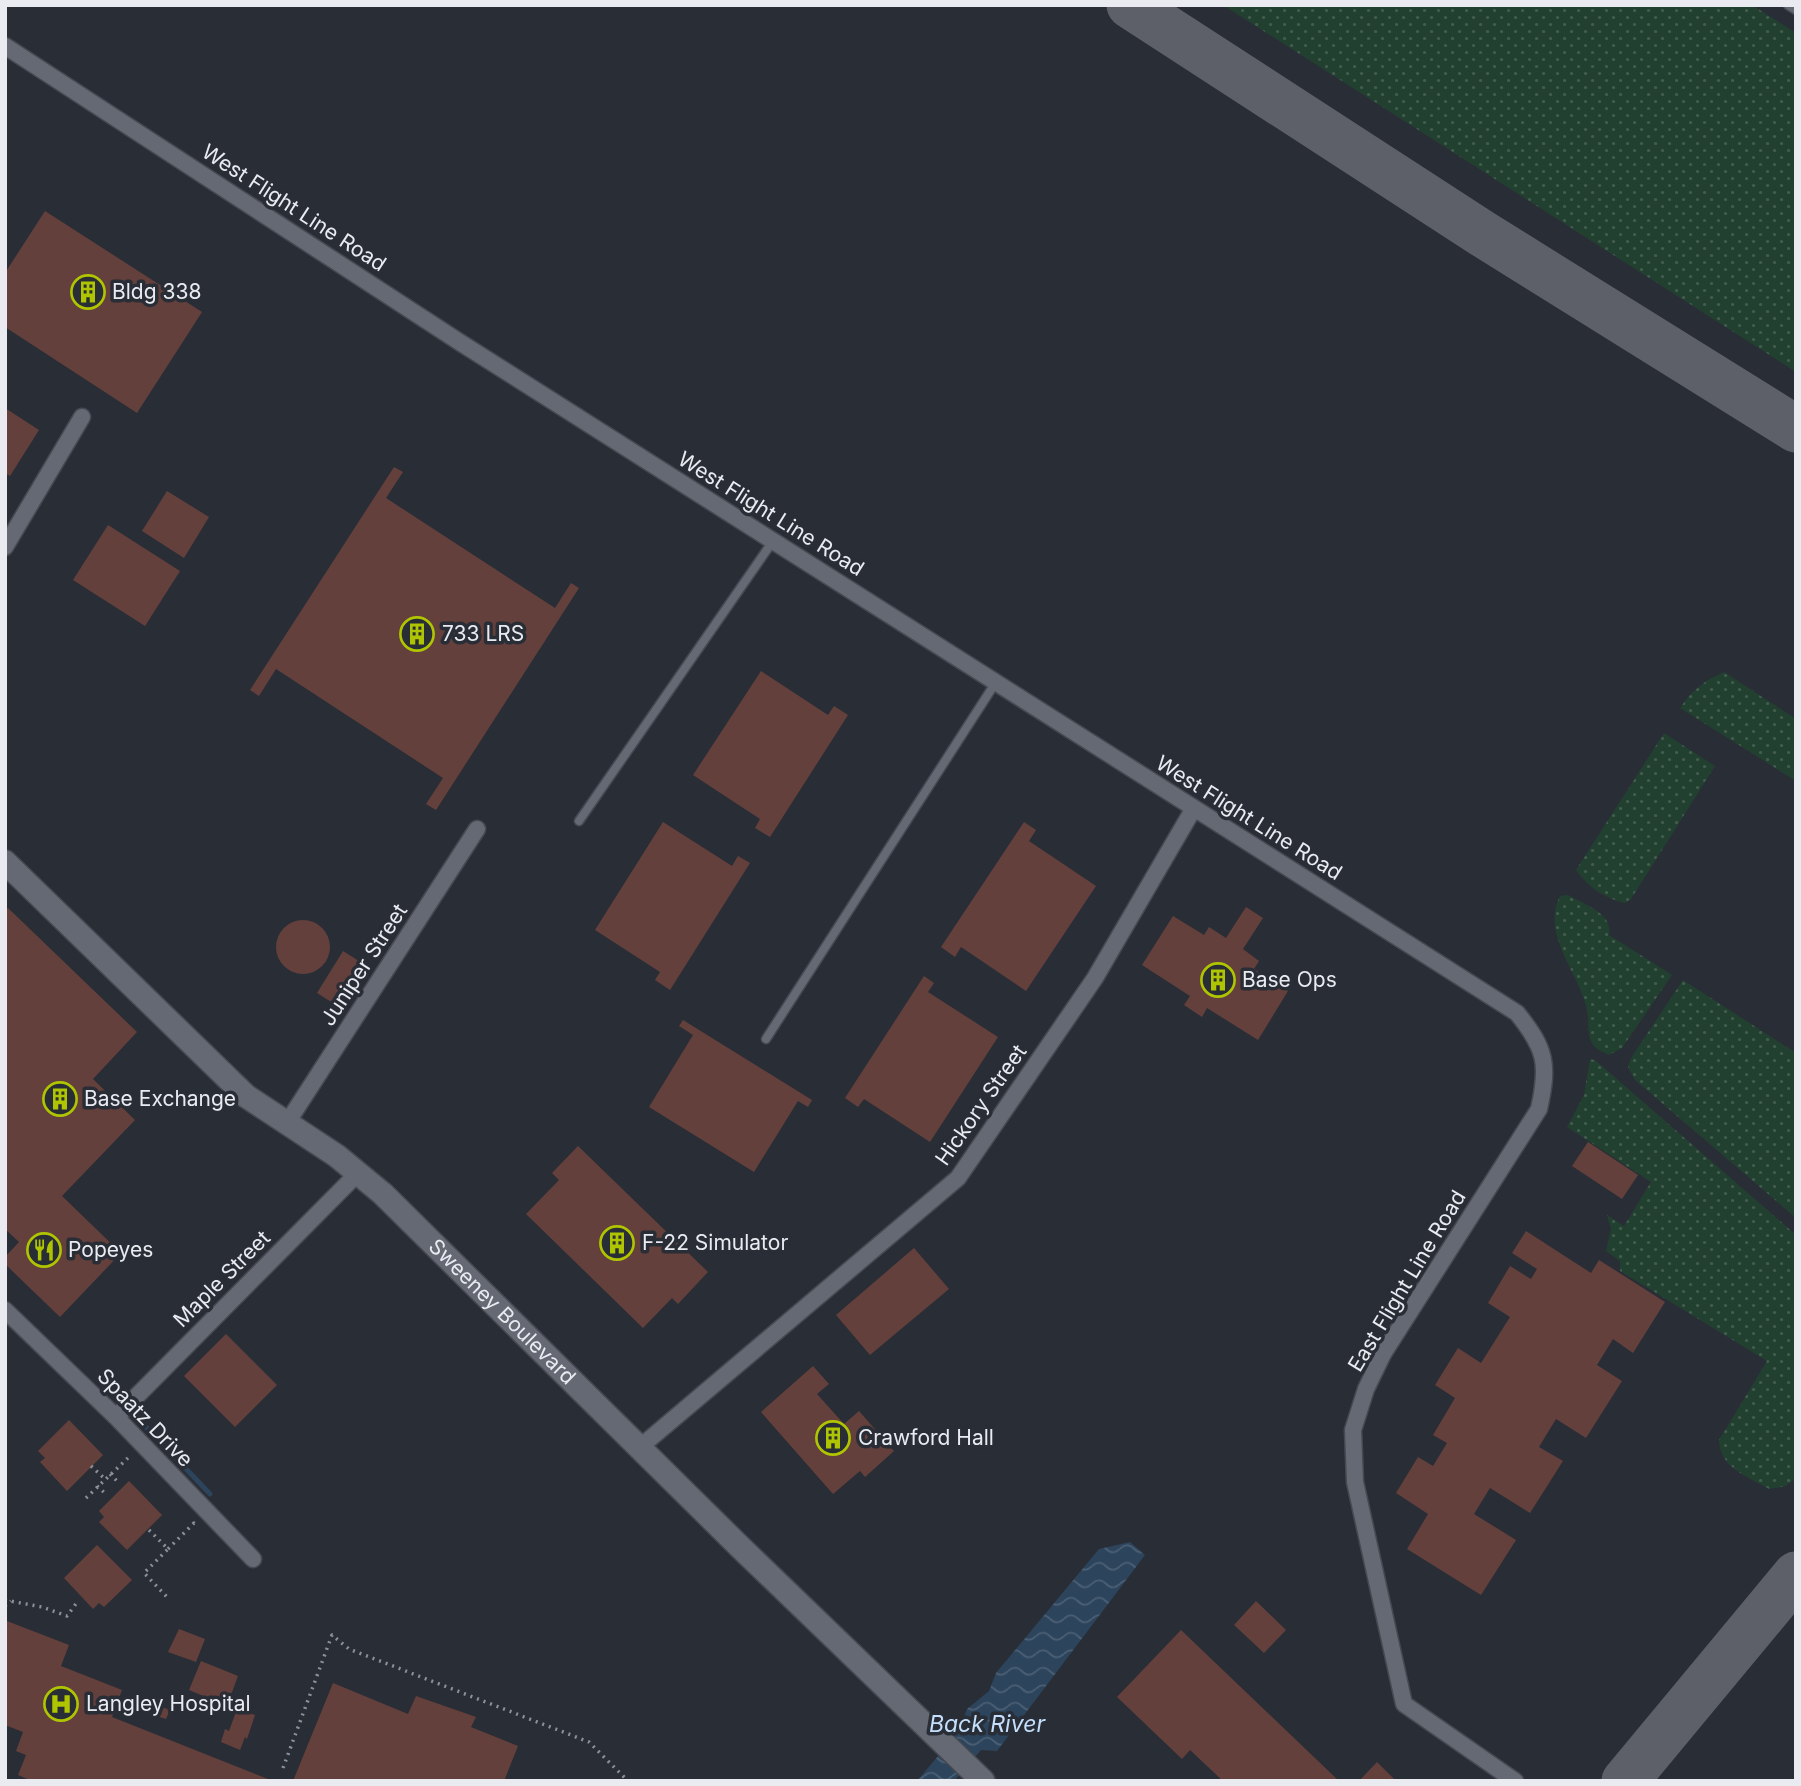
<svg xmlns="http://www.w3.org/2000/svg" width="1801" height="1786" viewBox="0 0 1801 1786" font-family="Inter,sans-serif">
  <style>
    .grass { fill: url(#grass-dots) }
    .water { fill: url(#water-waves) }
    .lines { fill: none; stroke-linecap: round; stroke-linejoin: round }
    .stream { stroke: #2c445c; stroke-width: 5 }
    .taxiway { stroke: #5d6068; stroke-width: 47 }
    .building { fill: #64403c }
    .lane-casing { stroke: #464950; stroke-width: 11 }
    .street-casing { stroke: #464950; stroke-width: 19 }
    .secondary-casing { stroke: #464950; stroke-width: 26 }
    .path { stroke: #8d9098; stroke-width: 3.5; stroke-dasharray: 2 5; stroke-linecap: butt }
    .lane { stroke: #646973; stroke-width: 8 }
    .street { stroke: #646973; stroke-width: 16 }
    .secondary { stroke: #646973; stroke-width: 23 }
    .labels { text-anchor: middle; stroke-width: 7; stroke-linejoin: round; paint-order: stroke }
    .street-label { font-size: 21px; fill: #e9ebf1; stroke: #292d36 }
    .poi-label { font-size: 21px; fill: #e9ebf1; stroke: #292d36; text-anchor: start }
    .water-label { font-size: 23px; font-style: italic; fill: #c4dffc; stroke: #292d36 }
  </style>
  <defs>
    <pattern id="grass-dots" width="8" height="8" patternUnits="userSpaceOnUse" patternTransform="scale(1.75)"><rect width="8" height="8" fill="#22402f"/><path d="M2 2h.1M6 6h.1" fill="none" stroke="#425c4e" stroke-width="1.8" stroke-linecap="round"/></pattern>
    <pattern id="water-waves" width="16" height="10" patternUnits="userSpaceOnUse" patternTransform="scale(1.75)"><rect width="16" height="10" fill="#2c445c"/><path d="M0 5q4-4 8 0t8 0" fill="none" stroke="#4b5f74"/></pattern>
  </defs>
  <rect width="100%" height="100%" fill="#292d36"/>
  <!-- grass -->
  <path class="grass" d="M1223 5H1752L1796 33V343L1794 346 1796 348V372Z
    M1724 672 1796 719V781L1680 708C1691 691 1705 680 1724 672Z
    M1664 733 1715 766 1631 899 1625 903C1604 898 1589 888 1576 870Z
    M1568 895C1584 904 1614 914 1609 935L1672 975 1622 1048 1609 1055C1603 1052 1595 1049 1592 1043 1587 1034 1589 1020 1587 1010 1580 974 1540 934 1560 896Z
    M1683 980 1796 1053V1218L1635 1080 1628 1067 1631 1058Z
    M1590 1059 1595 1060 1796 1235V1478L1786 1486 1769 1489C1748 1477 1719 1467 1719 1440L1767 1361 1620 1271V1261L1606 1251 1611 1229 1607 1215 1624 1226 1651 1182 1567 1127 1584 1095Z"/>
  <!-- water -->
  <path class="water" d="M1130 1542 1145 1555 997 1751 981 1750 954 1781H917L959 1731 967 1709 989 1691 996 1673 1099 1549Z"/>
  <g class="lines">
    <!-- stream -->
    <path class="stream" d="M145 1426 210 1494"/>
    <!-- taxiway -->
    <path class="taxiway" d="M1130 5 1483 234 1796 429
      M1625 1781 1796 1575"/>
  </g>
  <!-- building -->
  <path class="building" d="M45 211 202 312 137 413 5 327V273Z
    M5 408 39 430 10 476 5 473Z
    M394 467 403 472 386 498 555 608 571 583 579 588 436 810 426 804 443 778 276 669 259 696 250 690Z
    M167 491 209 517 184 558 142 531Z
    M108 525 180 571 145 626 73 580Z
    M761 671 828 715 834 706 848 715 770 837 755 828 760 819 693 775Z
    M663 822 732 866 738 856 750 863 670 990 655 980 660 972 595 930Z
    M1024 822 1036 830 1029 841 1096 886 1026 991 961 947 955 957 941 947Z
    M1246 907 1263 918 1243 949 1259 961 1254 969 1288 991 1258 1040 1207 1008 1202 1017 1184 1005 1190 996 1142 965 1173 916 1204 935 1209 927 1226 938Z
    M8 908 137 1032 93 1079 135 1120 62 1196 121 1253 60 1317 5 1264V1257L19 1242 5 1229V911Z
    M276 947a27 27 0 1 1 54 0a27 27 0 1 1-54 0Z
    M343 951 362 963 336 1005 317 993Z
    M924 976 934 983 928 992 998 1037 930 1142 864 1099 858 1107 845 1098Z
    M683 1020 812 1100 808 1107 798 1101 754 1172 649 1107 693 1035 679 1026Z
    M1588 1142 1638 1175 1622 1199 1572 1166Z
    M578 1146 708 1272 678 1304 672 1298 643 1328 526 1214 559 1180 552 1173Z
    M1526 1231 1591 1273 1599 1260 1665 1302 1633 1353 1613 1339 1597 1365 1622 1381 1586 1438 1556 1419 1539 1447 1563 1461 1530 1513 1490 1488 1474 1514 1516 1540 1481 1595 1407 1549 1428 1514 1396 1493 1418 1457 1433 1466 1447 1443 1433 1435 1455 1398 1435 1385 1458 1348 1481 1363 1510 1317 1488 1303 1510 1266 1531 1279 1537 1269 1512 1253Z
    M914 1248 949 1289 870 1355 836 1315Z
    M226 1334 277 1385 235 1427 184 1376Z
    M813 1366 829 1384 817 1394 844 1424 859 1411 894 1451 865 1477 860 1471 833 1494 761 1412Z
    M69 1420 103 1455 67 1491 40 1462 45 1458 38 1451Z
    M129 1481 162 1515 127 1550 99 1522 104 1517 99 1511Z
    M97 1545 132 1580 104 1607 99 1603 93 1609 64 1578Z
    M1256 1601 1286 1630 1264 1653 1234 1625Z
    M7 1621 69 1645 61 1666 122 1690 112 1717 273 1781H32L18 1775 26 1755 16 1751 23 1732 5 1725Z
    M179 1629 205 1639 196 1662 168 1652Z
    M1181 1630 1339 1781H1223L1190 1750 1182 1759 1117 1697Z
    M201 1661 238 1676 227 1706 189 1690Z
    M333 1683 408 1714 416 1696 476 1717 471 1727 518 1746 504 1781H293Z
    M154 1704 170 1710 166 1719 150 1714Z
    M237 1709 255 1715 247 1739 245 1737 240 1750 221 1742 225 1729 229 1731Z
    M1377 1762 1396 1781H1359Z"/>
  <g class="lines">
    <!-- lane casing -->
    <g class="lane-casing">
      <path id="lane" d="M1788 5 1796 10
        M579 821 773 541
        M766 1039 996 682"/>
    </g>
    <!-- street casing -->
    <g class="street-casing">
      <path id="street" d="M5 46 461 343 1517 1013C1546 1049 1549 1064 1539 1109L1383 1354 1366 1389 1353 1430 1355 1482 1404 1704 1515 1781
        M5 547 82 417
        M287 1123 477 829
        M5 1310 116 1417 253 1559
        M116 1417 359 1172
        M639 1448 958 1178 1095 978 1194 808"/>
    </g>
    <!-- secondary casing -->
    <g class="secondary-casing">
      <g id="secondary">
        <path id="s1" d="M5 862 246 1096 337 1156 383 1194 739 1546 983 1781"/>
      </g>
    </g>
    <!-- path -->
    <path class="path" d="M91 1466 105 1479
      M110 1474 119 1483
      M97 1486 107 1495
      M86 1498 130 1456
      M149 1530 168 1549 144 1573 168 1598
      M168 1549 194 1523 196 1526
      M5 1600 42 1607 67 1616 78 1601
      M5 1606 11 1601
      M283 1768 332 1635 349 1649 589 1742 628 1781"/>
    <!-- lane -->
    <use href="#lane" class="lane"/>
    <!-- street -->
    <use href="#street" class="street"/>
    <!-- secondary -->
    <use href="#secondary" class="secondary"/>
  </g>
  <!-- icons -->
  <defs>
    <g id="building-ring" transform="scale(1.75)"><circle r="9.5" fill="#292d36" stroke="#b0c501" stroke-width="1.5"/><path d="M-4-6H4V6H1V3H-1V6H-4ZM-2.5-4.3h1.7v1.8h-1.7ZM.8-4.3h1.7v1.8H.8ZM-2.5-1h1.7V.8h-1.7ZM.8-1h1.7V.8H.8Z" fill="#b0c501"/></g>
    <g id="restaurant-ring" transform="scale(1.75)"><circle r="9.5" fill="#292d36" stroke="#b0c501" stroke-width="1.5"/><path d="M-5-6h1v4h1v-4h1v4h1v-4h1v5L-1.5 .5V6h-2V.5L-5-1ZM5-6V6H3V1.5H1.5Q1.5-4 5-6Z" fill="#b0c501"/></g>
    <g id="hospital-ring" transform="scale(1.75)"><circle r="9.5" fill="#292d36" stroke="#b0c501" stroke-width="1.5"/><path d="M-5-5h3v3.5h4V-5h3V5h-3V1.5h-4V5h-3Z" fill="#b0c501"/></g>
  </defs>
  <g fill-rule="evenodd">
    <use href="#building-ring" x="88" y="292"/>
    <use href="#building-ring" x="417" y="634"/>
    <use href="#building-ring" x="1218" y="980"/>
    <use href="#building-ring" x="60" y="1099"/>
    <use href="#building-ring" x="617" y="1243"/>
    <use href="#restaurant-ring" x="44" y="1250"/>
    <use href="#building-ring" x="833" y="1438"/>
    <use href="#hospital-ring" x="61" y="1704"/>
  </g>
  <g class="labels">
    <!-- street labels -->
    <g class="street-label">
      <text transform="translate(294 208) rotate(33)" y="7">West Flight Line Road</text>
      <text transform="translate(771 514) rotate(32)" y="7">West Flight Line Road</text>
      <text transform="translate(1249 818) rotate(32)" y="7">West Flight Line Road</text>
      <text transform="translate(364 965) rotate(-57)" y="7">Juniper Street</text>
      <text transform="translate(981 1105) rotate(-55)" y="7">Hickory Street</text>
      <text transform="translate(222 1279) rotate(-45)" y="7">Maple Street</text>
      <text transform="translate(1407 1281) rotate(-59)" y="7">East Flight Line Road</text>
      <text dy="7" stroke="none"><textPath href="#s1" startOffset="672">Sweeney Boulevard</textPath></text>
      <text transform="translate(145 1418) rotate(46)" y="7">Spaatz Drive</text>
    </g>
    <!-- poi labels -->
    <g class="poi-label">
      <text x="112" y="299">Bldg 338</text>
      <text x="442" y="641">733 LRS</text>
      <text x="1242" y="987">Base Ops</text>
      <text x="84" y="1106">Base Exchange</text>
      <text x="642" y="1250">F-22 Simulator</text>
      <text x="68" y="1257">Popeyes</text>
      <text x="858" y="1445">Crawford Hall</text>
      <text x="86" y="1711">Langley Hospital</text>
    </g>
    <!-- water labels -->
    <g class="water-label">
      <text x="987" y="1732">Back River</text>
    </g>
  </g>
  <!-- border -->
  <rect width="1801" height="1786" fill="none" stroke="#e9ebf1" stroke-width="14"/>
</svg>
